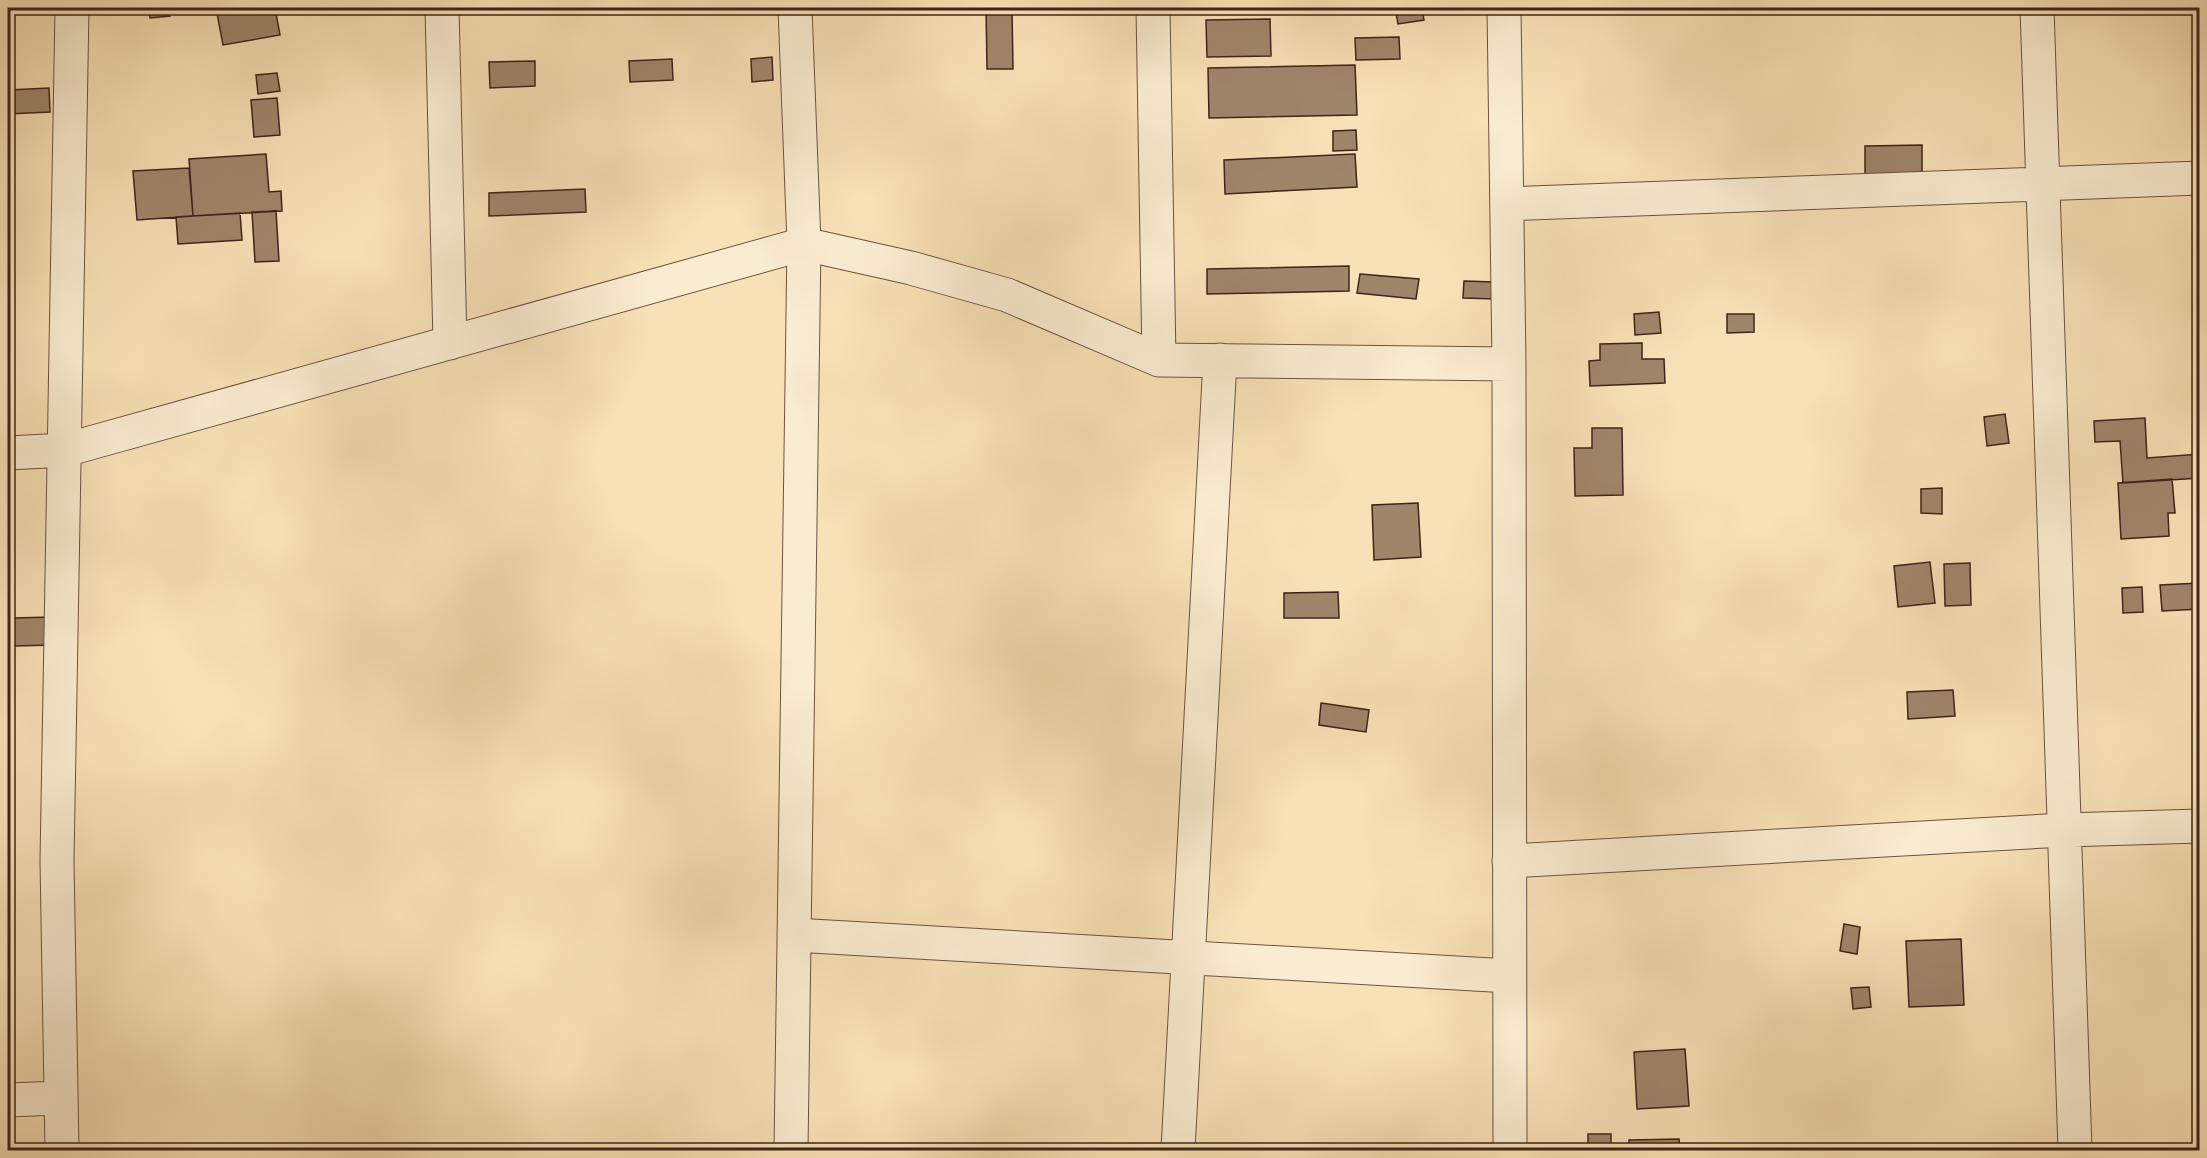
<svg xmlns="http://www.w3.org/2000/svg" width="2207" height="1158" viewBox="0 0 2207 1158" font-family="'Sorts Mill Goudy',serif">
  <style>
    .building { fill: #9f866b; stroke: #3e241a; stroke-width: 1.5 }
    .lines { fill: none; stroke-linecap: round; stroke-linejoin: round }
    .street-casing { stroke: #6c5341; stroke-width: 35 }
    .street { stroke: #faecd0; stroke-width: 33 }
  </style>
  <rect width="100%" height="100%" fill="#f8e1b6"/>
  <filter id="stains"><feTurbulence type="fractalNoise" baseFrequency=".00333" numOctaves="4"/><feColorMatrix values="0 0 0 0 .2 0 0 0 0 .09 0 0 0 0 .02 0 0 0 .5 -.17"/></filter>
  <radialGradient id="worn" r=".72"><stop offset=".6" stop-color="#630" stop-opacity="0"/><stop offset="1" stop-color="#630" stop-opacity=".3"/></radialGradient>
  <!-- building -->
  <path class="building" d="M149 8H168L170 16 150 18Z
    M216 8H275L280 35 223 45Z
    M986 8H1012L1013 69H987Z
    M1395 8H1422L1424 20 1398 24Z
    M1270 19 1271 56 1207 57 1206 20Z
    M1399 37 1400 59 1356 60 1355 38Z
    M772 57 773 80 752 82 751 59Z
    M672 59 673 80 630 82 629 61Z
    M535 61V86L490 88 489 62Z
    M1355 65 1357 115 1209 118 1208 68Z
    M277 73 280 91 258 94 256 75Z
    M49 88 50 112 8 114V90Z
    M277 98 280 135 254 137 251 100Z
    M1356 130 1357 150 1333 151V131Z
    M1922 145V177H1865V146Z
    M266 154 269 192 281 191 282 211 193 216 189 159Z
    M1355 154 1357 187 1225 194 1224 160Z
    M189 168 193 216 137 220 133 171Z
    M585 189 586 212 489 216V193Z
    M276 211 279 261 255 262 252 212Z
    M240 213 242 240 178 244 176 217Z
    M1349 266V291L1207 294V269Z
    M1360 274 1419 279 1416 299 1357 293Z
    M1464 281 1495 282V299L1463 298Z
    M1659 312 1661 333 1635 335 1634 314Z
    M1727 314H1754V332L1727 333Z
    M1642 343V359H1664L1665 383 1590 386 1589 361 1600 360V344Z
    M2005 414 2009 443 1987 446 1984 417Z
    M2145 418 2147 458 2200 454V478L2123 483 2120 441 2095 442 2094 421Z
    M1592 428H1622L1623 495 1575 496 1574 448H1592Z
    M2172 479 2175 513H2168L2169 536 2121 539 2118 483Z
    M1942 488V514L1921 513V489Z
    M1418 503 1421 557 1374 560 1372 505Z
    M1930 562 1935 603 1898 607 1894 566Z
    M1970 563 1971 605 1945 606 1944 564Z
    M2200 583V609L2162 611 2160 585Z
    M2142 587 2143 612 2123 613 2122 588Z
    M1338 592 1339 618H1284V593Z
    M53 617 54 645 14 646 13 618Z
    M1953 690 1955 716 1908 719 1907 692Z
    M1321 703 1369 710 1366 732 1319 725Z
    M1844 924 1860 927 1857 954 1840 951Z
    M1961 939 1964 1005 1909 1007 1906 941Z
    M1869 987 1871 1007 1853 1009 1851 988Z
    M1685 1049 1689 1106 1637 1109 1634 1052Z
    M1588 1134H1611V1150H1588Z
    M1679 1139 1680 1150H1629V1140Z"/>
  <g class="lines">
    <!-- street casing -->
    <g class="street-casing">
      <path id="street" d="M442 8 450 343
        M1153 8 1159 360
        M1504 8 1509 364 1510 1150
        M2037 8 2075 1150
        M1507 204 2200 178
        M8 453 65 450 804 244 911 268 1007 295 1159 360 1509 364
        M1509 861 2064 830 2200 826
        M794 935 1509 976
        M8 1100 60 1098
        M62 1150 57 861 72 8
        M791 1150 804 244 795 8
        M1178 1150 1220 360"/>
    </g>
    <!-- street -->
    <use href="#street" class="street"/>
  </g>
  <!-- margin -->
  <rect width="2207" height="1158" fill="none" stroke="#f8e1b6" stroke-width="30"/>
  <rect x="9" y="9" width="2189" height="1140" fill="none" stroke="#3e241a" stroke-width="3"/>
  <rect x="15" y="15" width="2177" height="1128" fill="none" stroke="#3e241a" stroke-width="1.5"/>
  <rect width="100%" height="100%" filter="url(#stains)"/>
  <rect width="100%" height="100%" fill="url(#worn)"/>
</svg>
